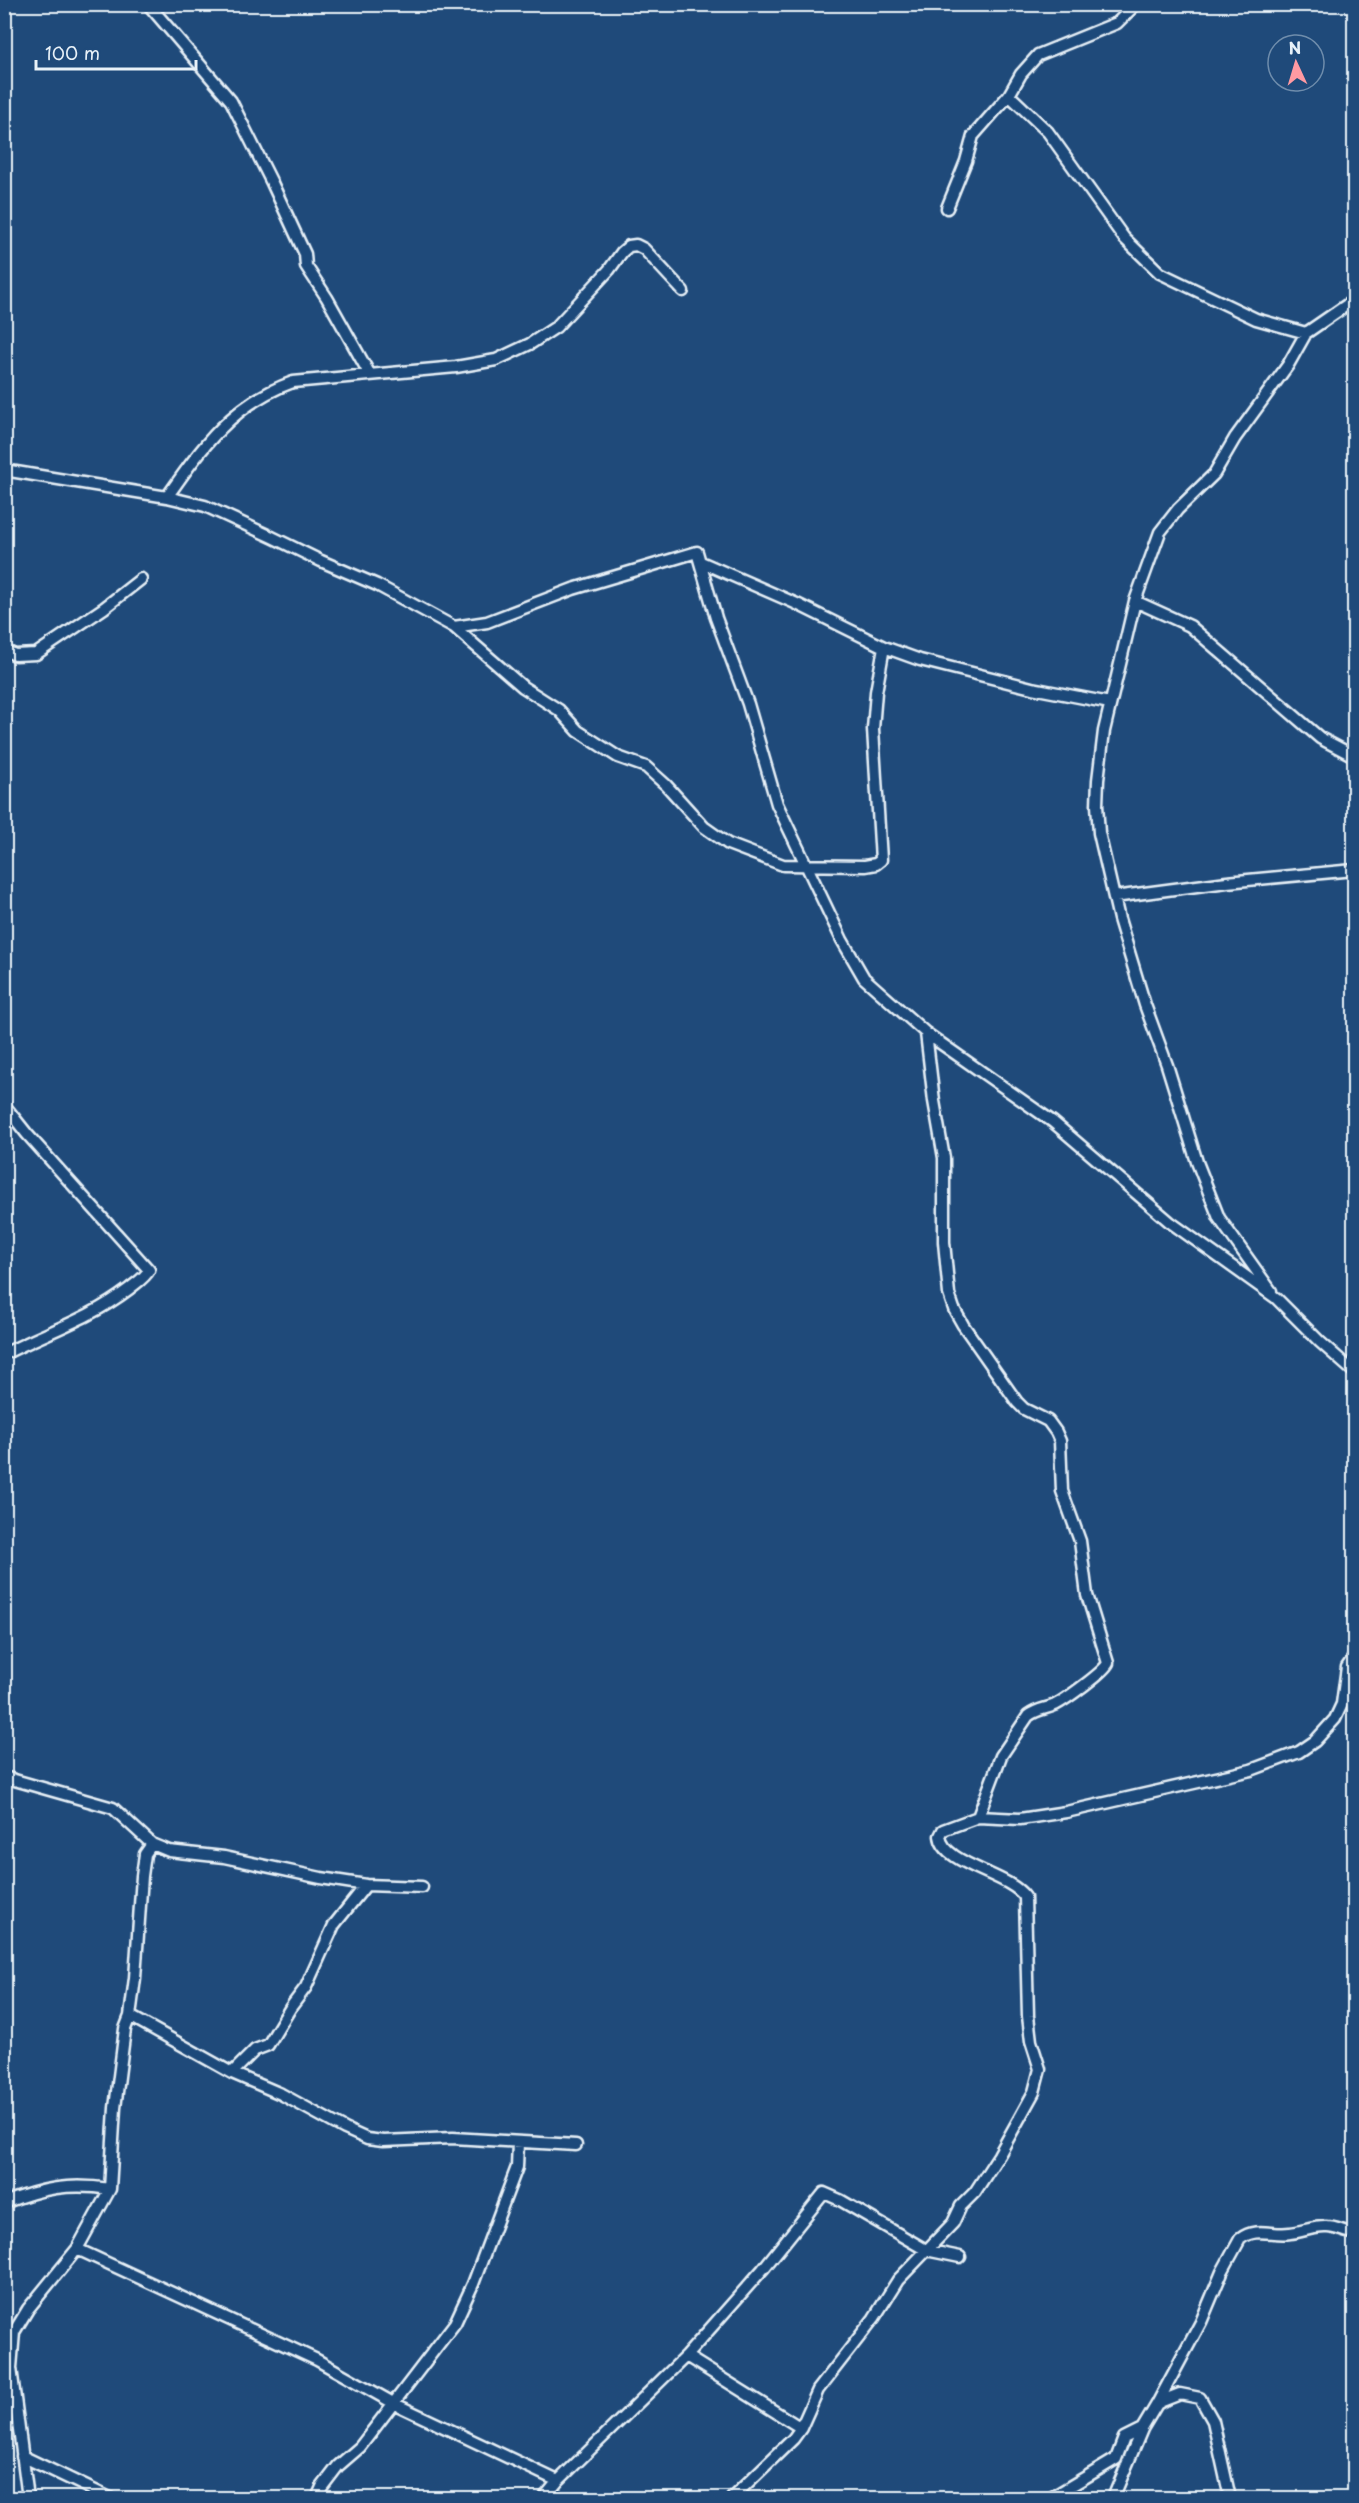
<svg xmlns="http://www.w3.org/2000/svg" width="1359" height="2503" viewBox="0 0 1359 2503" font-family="'Playpen Sans',sans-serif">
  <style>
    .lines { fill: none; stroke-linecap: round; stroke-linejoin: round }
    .street-casing { stroke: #e8f1f8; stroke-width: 15 }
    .street { stroke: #1f4a7a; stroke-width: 10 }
  </style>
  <rect width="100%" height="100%" fill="#1f4a7a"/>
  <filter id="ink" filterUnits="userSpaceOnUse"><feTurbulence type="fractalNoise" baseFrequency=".0167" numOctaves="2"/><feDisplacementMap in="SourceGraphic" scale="12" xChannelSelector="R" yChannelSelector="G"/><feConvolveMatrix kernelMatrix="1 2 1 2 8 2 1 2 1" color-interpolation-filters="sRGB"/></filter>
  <g filter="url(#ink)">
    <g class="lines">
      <!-- street casing -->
      <g class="street-casing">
        <path id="street" d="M148 4 231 101 272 183 305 254 306 266 327 298 369 373
          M1009 95 1021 74 1038 55 1117 23 1136 4
          M947 208 966 161 973 136 1009 95 1048 132 1124 238 1160 273 1256 319 1306 333
          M4 470 167 497 205 506 272 537 321 561 377 585 454 627 523 687 559 710 578 731 618 757 646 767 666 785 704 827 728 844 783 865 865 866 876 864 881 860 873 729 876 692 884 647
          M167 497C202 447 233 403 293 382L456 367 496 360 530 344 556 327 609 270 622 252 629 246 636 245 644 249 683 291
          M701 562 797 604 884 647 920 660 1032 688 1110 703
          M1135 601 1190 626 1320 738 1354 756
          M454 627 487 622 573 589 697 552 716 618 748 704 777 804 842 940 864 978 926 1033 1053 1122 1170 1222 1276 1298 1320 1342 1354 1372
          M4 650 15 655 36 654 104 608 141 579
          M1114 897 1227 882 1354 870
          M4 1105 27 1134 149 1270C145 1278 136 1283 129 1289 88 1320 49 1331 4 1354
          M1271 1291 1219 1218 1197 1162 1167 1065 1145 1005 1119 919 1099 833 1097 805 1098 780 1104 731 1135 601 1160 532 1178 509 1214 474 1235 438 1288 365 1306 333 1354 300
          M4 1777 113 1808 152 1844 145 1854 142 1876 135 1978 130 2016 125 2029 115 2108 110 2189 77 2249 28 2309 14 2332 11 2368 28 2498
          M978 1817 1020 1819 1066 1812 1251 1770 1299 1752 1315 1741 1335 1719 1342 1704 1347 1667 1354 1657
          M152 1844 169 1851 224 1857 321 1878 366 1885 422 1887
          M130 2016 232 2073 281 2094 345 2129 367 2139 383 2141 453 2138 576 2145
          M232 2073 255 2050 268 2045 291 2007 306 1987 334 1925 366 1885
          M4 2203C42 2188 69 2183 110 2189
          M77 2249 317 2360 395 2404 558 2481
          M686 2356 801 2428
          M1157 2404 1201 2322 1222 2272 1240 2239C1256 2226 1273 2236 1290 2233 1303 2232 1314 2226 1327 2227 1337 2227 1345 2233 1354 2233
          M22 2456 110 2498
          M317 2498 322 2487 338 2466 360 2447 455 2323 473 2284 517 2167 518 2143
          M544 2498 558 2481 686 2356 763 2269 824 2193 840 2200 926 2250 960 2257
          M732 2498 793 2439 801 2428 818 2390 874 2318 898 2280 953 2223 961 2206 975 2192 999 2155 1034 2092 1040 2069 1031 2041 1028 2016 1025 1897C1008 1873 943 1865 940 1836L943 1830 978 1817 1001 1756 1028 1716C1037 1709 1046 1709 1055 1705 1065 1700 1104 1672 1108 1663L1087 1595 1080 1541 1062 1491 1060 1441 1056 1432 1048 1421 1024 1409 1017 1402 963 1325 954 1309 949 1294 944 1242V1158L934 1101 926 1033
          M1051 2498 1116 2459 1124 2438 1142 2429 1157 2404 1162 2401 1180 2394 1200 2398 1213 2421 1230 2498
          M1113 2498 1142 2429"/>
      </g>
      <!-- street -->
      <use href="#street" class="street"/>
    </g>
  </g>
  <!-- margin -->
  <rect width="1359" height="2503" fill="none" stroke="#1f4a7a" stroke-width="24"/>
  <rect x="12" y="12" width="1335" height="2479" fill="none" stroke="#e8f1f8" stroke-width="2" filter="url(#ink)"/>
  <!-- north arrow -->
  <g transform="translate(1296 63) rotate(356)"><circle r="28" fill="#1f4a7a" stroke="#6f8dac" stroke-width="1.5"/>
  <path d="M0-4.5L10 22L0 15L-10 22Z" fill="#ff9aa2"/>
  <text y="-9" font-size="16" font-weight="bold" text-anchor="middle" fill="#e8f1f8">N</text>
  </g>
  <!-- scale -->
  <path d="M36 60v9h160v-9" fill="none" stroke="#e8f1f8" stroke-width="3"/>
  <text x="45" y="60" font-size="18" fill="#e8f1f8" stroke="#1f4a7a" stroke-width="4.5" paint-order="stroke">100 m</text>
</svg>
